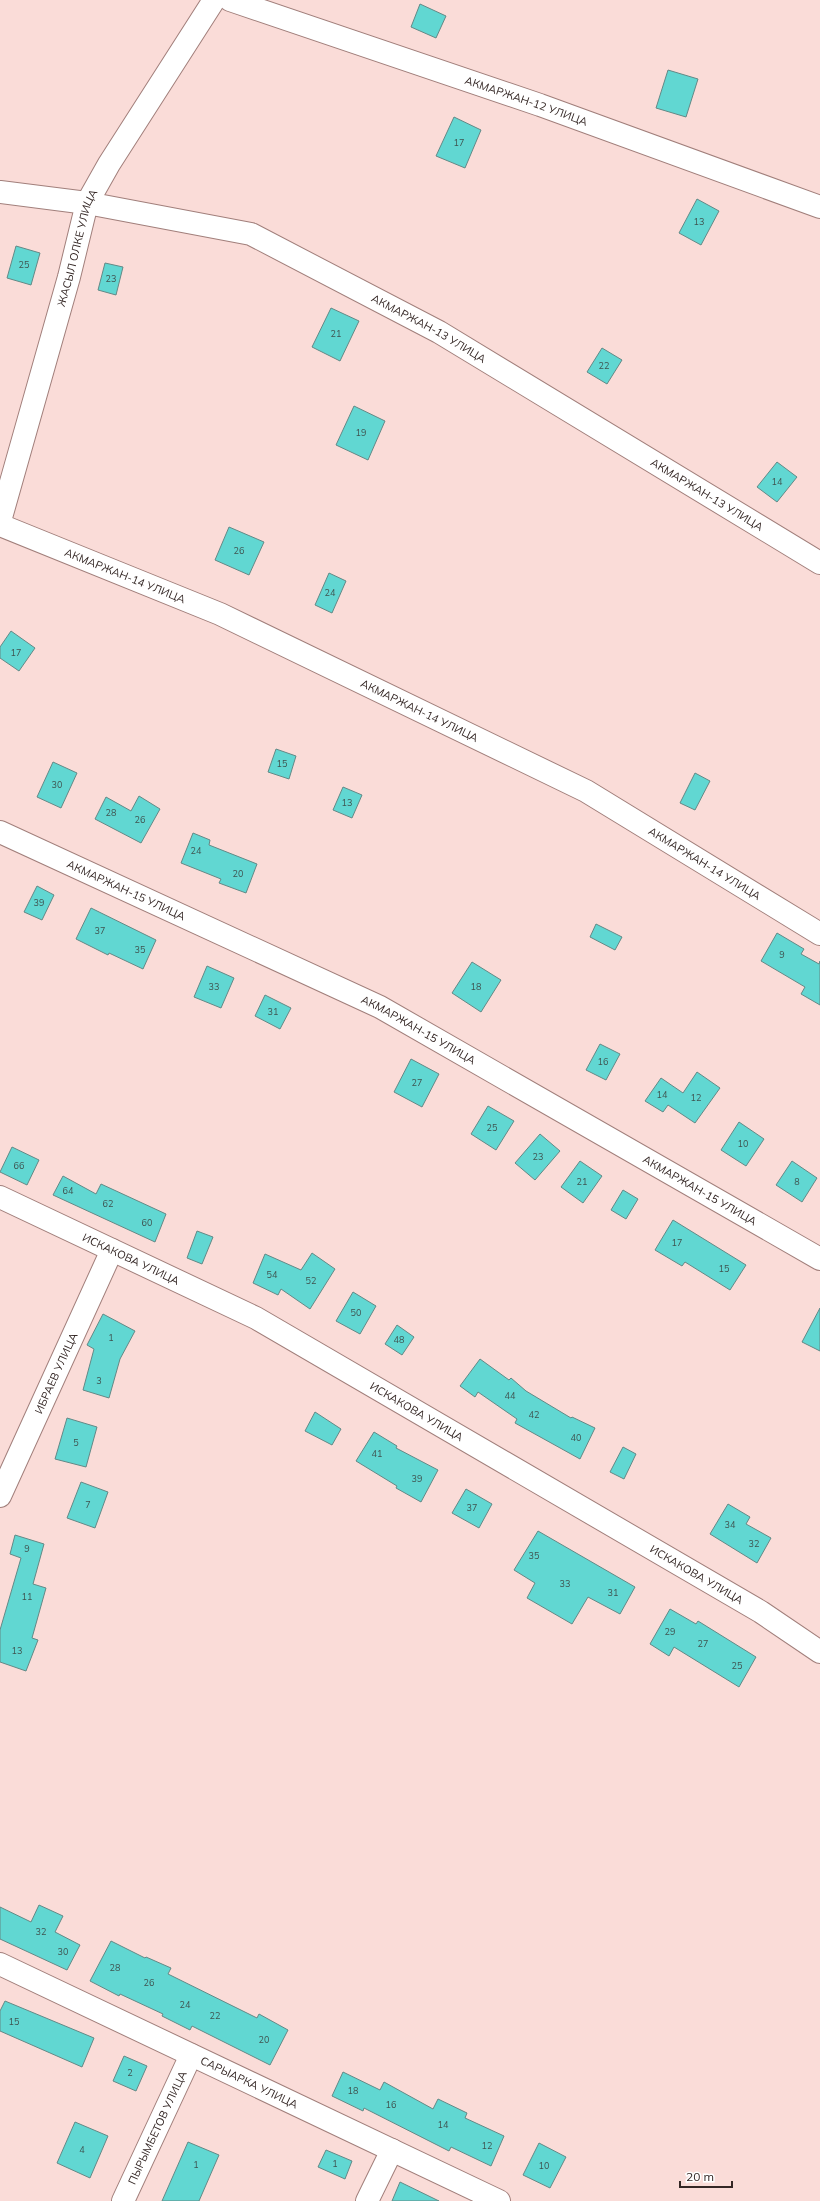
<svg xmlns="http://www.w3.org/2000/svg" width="820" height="2201" viewBox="0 0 820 2201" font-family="Mulish,sans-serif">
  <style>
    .building { fill: #61d7d2; stroke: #638986 }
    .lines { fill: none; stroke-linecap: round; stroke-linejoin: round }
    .minor-casing { stroke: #a17f7b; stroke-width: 24 }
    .minor { stroke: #fff; stroke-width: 22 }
    .labels { text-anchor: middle; stroke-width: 3.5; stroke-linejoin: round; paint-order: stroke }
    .number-label { font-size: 9px; fill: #3f5350 }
    .street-label { font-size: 11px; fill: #342725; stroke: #fff }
  </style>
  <rect width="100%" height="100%" fill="#fadcd8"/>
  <!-- building -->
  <path class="building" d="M420 4 446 16 436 38 411 27Z
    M668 70 698 79 686 117 656 108Z
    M454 117 481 130 465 168 436 156Z
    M697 199 719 211 701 245 679 233Z
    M16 246 40 253 31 285 7 278Z
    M105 263 123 267 116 295 98 290Z
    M331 308 359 321 340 361 312 347Z
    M602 348 622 360 607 384 587 372Z
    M354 406 385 421 368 460 336 445Z
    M777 462 797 477 777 502 757 487Z
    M229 527 264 542 249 575 215 560Z
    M329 573 346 581 332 613 315 605Z
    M11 631 35 648 19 671 0 658V647Z
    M276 749 296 756 289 779 268 772Z
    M53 762 77 773 61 808 37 797Z
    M695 773 710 781 695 810 680 803Z
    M343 787 362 795 352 818 333 810Z
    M139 796 160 809 141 843 95 819 106 797 131 811Z
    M193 833 210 840 209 845 257 864 246 893 219 883 221 879 181 863Z
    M37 886 54 895 42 920 24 912Z
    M91 908 156 940 143 969 109 953 108 955 76 939Z
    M596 924 622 937 615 950 590 937Z
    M777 933 804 949 801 954 819 964 820 961V1005L801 994 805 987 761 961Z
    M472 962 501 980 481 1012 452 993Z
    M207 966 234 978 221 1008 194 997Z
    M265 995 291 1008 280 1029 255 1016Z
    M600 1044 620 1054 606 1080 586 1070Z
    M411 1059 439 1074 422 1107 394 1092Z
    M697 1072 720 1088 695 1123 668 1105 663 1112 645 1101 661 1078 683 1093Z
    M488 1106 514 1121 496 1150 471 1134Z
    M739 1122 764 1139 746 1166 721 1150Z
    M540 1134 560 1151 535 1180 515 1163Z
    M12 1147 39 1160 27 1185 0 1172Z
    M580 1161 602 1176 583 1203 561 1187Z
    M792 1161 817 1178 802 1202 776 1185Z
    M63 1176 96 1194 101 1184 166 1214 155 1242 53 1195Z
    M623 1190 638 1199 626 1219 611 1210Z
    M673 1220 746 1265 730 1290 685 1262 682 1266 655 1250Z
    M197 1231 213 1237 202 1264 187 1258Z
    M312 1253 335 1269 310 1309 281 1289 278 1295 253 1283 265 1254 301 1270Z
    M353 1292 376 1306 360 1334 336 1321Z
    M820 1308V1351L802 1342Z
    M103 1314 135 1331 120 1359 109 1398 83 1390 94 1349 87 1345Z
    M397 1325 414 1337 402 1355 385 1344Z
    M480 1359 509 1380 511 1378 526 1391 571 1418 572 1417 595 1428 580 1459 515 1423 517 1419 478 1392 475 1397 460 1386Z
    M315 1412 341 1429 332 1445 305 1431Z
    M67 1418 97 1427 86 1467 55 1459Z
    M374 1432 397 1446 396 1448 438 1470 421 1502 396 1488 397 1486 356 1461Z
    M623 1447 636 1454 624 1479 610 1472Z
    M81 1482 108 1492 95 1528 67 1518Z
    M466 1489 492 1504 479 1528 452 1513Z
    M728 1504 750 1517 746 1524 771 1538 757 1563 710 1534Z
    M538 1531 635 1587 620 1614 588 1597 572 1624 527 1598 535 1583 514 1570Z
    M15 1535 44 1544 33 1584 46 1588 32 1638 38 1640 26 1671 0 1662V1630L21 1558 10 1554Z
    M670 1609 696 1624 698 1621 756 1657 739 1687 674 1647 669 1656 650 1644Z
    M39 1905 63 1916 55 1932 80 1945 67 1970 0 1939V1907L31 1922Z
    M111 1941 145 1958 146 1957 171 1968 168 1974 257 2018 259 2014 288 2030 270 2065 192 2026 190 2030 162 2016 163 2014 120 1994 119 1996 90 1981Z
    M5 2001 94 2038 82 2067 0 2031V2011Z
    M124 2056 147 2066 136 2091 113 2081Z
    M343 2072 380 2090 384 2082 433 2109 438 2099 467 2113 465 2118 504 2136 491 2166 451 2147 449 2151 364 2108 363 2111 332 2096Z
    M75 2122 108 2136 90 2178 57 2163Z
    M188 2142 219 2155 199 2201H162Z
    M539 2143 566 2157 550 2188 523 2175Z
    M326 2150 352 2161 345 2179 318 2167Z
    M400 2182 439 2201H392Z"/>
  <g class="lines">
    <!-- minor casing -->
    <g class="minor-casing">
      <g id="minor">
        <path id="s1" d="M230 0 540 105 820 207"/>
        <path id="s2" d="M0 192 87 203 251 234 439 332 820 563"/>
        <path id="s3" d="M0 521 69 277 87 203 109 164 214 0"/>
        <path id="s4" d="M0 525 220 614 586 791 820 934"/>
        <path id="s5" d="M0 832 380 1007 820 1259"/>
        <path id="s6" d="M0 1197 256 1318 761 1612 820 1652"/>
        <path id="s7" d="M0 1496 112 1250"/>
        <path id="s8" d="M0 1964 499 2201"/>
        <path id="s9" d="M123 2201 191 2055"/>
        <path d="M367 2201 392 2150"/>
      </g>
    </g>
    <!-- minor -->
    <use href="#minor" class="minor"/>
  </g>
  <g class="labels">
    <!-- number labels -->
    <g class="number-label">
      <text x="459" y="146">17</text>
      <text x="699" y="225">13</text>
      <text x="24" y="268">25</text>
      <text x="111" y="282">23</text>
      <text x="336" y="337">21</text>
      <text x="604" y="369">22</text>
      <text x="361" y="436">19</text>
      <text x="777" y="485">14</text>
      <text x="239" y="554">26</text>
      <text x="330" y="596">24</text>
      <text x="16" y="656">17</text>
      <text x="282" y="767">15</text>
      <text x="57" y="788">30</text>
      <text x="347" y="806">13</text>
      <text x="111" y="816">28</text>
      <text x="140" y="823">26</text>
      <text x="196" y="854">24</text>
      <text x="238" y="877">20</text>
      <text x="39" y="906">39</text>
      <text x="100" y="934">37</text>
      <text x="140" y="953">35</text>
      <text x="782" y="958">9</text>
      <text x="214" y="990">33</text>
      <text x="476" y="990">18</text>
      <text x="273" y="1015">31</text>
      <text x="603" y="1065">16</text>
      <text x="417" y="1086">27</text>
      <text x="662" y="1098">14</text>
      <text x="696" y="1101">12</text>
      <text x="492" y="1131">25</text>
      <text x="743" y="1147">10</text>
      <text x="538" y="1160">23</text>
      <text x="19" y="1169">66</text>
      <text x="582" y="1185">21</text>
      <text x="797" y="1185">8</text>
      <text x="68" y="1194">64</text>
      <text x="108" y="1207">62</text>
      <text x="147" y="1226">60</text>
      <text x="677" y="1246">17</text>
      <text x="724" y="1272">15</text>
      <text x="272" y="1278">54</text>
      <text x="311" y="1284">52</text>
      <text x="356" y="1316">50</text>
      <text x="111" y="1341">1</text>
      <text x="399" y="1343">48</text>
      <text x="99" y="1384">3</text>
      <text x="510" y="1399">44</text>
      <text x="534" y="1418">42</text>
      <text x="576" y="1441">40</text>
      <text x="76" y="1446">5</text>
      <text x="377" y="1457">41</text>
      <text x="417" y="1482">39</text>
      <text x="88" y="1508">7</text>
      <text x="472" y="1511">37</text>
      <text x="730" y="1528">34</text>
      <text x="754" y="1547">32</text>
      <text x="27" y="1552">9</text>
      <text x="534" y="1559">35</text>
      <text x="565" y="1587">33</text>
      <text x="613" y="1596">31</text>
      <text x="27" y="1600">11</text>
      <text x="670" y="1635">29</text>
      <text x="703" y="1647">27</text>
      <text x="17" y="1654">13</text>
      <text x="737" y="1669">25</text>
      <text x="41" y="1935">32</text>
      <text x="63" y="1955">30</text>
      <text x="115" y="1971">28</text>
      <text x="149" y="1986">26</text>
      <text x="185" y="2008">24</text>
      <text x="215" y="2019">22</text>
      <text x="14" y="2025">15</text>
      <text x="264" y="2043">20</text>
      <text x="130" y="2076">2</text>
      <text x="353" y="2094">18</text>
      <text x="391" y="2108">16</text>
      <text x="443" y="2128">14</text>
      <text x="487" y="2149">12</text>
      <text x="82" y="2153">4</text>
      <text x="335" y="2167">1</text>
      <text x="196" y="2168">1</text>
      <text x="544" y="2169">10</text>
    </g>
    <!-- street labels -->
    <g class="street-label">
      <text dy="4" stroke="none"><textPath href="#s1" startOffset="313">АКМАРЖАН-12 УЛИЦА</textPath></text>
      <text dy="4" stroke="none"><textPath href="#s3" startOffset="284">ЖАСЫЛ ОЛКЕ УЛИЦА</textPath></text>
      <text dy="4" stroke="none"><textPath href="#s2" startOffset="456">АКМАРЖАН-13 УЛИЦА</textPath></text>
      <text dy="4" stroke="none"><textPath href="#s2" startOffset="780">АКМАРЖАН-13 УЛИЦА</textPath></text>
      <text dy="4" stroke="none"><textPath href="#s4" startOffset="135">АКМАРЖАН-14 УЛИЦА</textPath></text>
      <text dy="4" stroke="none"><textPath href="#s4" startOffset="459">АКМАРЖАН-14 УЛИЦА</textPath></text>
      <text dy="4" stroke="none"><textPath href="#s4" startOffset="783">АКМАРЖАН-14 УЛИЦА</textPath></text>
      <text dy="4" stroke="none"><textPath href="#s5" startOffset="139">АКМАРЖАН-15 УЛИЦА</textPath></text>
      <text dy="4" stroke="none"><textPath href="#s5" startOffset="463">АКМАРЖАН-15 УЛИЦА</textPath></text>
      <text dy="4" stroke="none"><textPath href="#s5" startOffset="787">АКМАРЖАН-15 УЛИЦА</textPath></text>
      <text dy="4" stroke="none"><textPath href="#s6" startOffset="145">ИСКАКОВА УЛИЦА</textPath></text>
      <text dy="4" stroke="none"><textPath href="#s7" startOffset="135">ИБРАЕВ УЛИЦА</textPath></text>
      <text dy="4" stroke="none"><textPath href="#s6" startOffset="469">ИСКАКОВА УЛИЦА</textPath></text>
      <text dy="4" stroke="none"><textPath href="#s6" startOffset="793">ИСКАКОВА УЛИЦА</textPath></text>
      <text dy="4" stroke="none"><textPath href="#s8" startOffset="276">САРЫАРКА УЛИЦА</textPath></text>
      <text dy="4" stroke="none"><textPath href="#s9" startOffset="81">ПЫРЫМБЕТОВ УЛИЦА</textPath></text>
    </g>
  </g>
  <!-- scale -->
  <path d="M680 2181v6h52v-6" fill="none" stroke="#342725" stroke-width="2"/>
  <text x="686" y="2181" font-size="12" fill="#342725" stroke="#ffffff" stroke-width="3" paint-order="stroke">20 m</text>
</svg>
